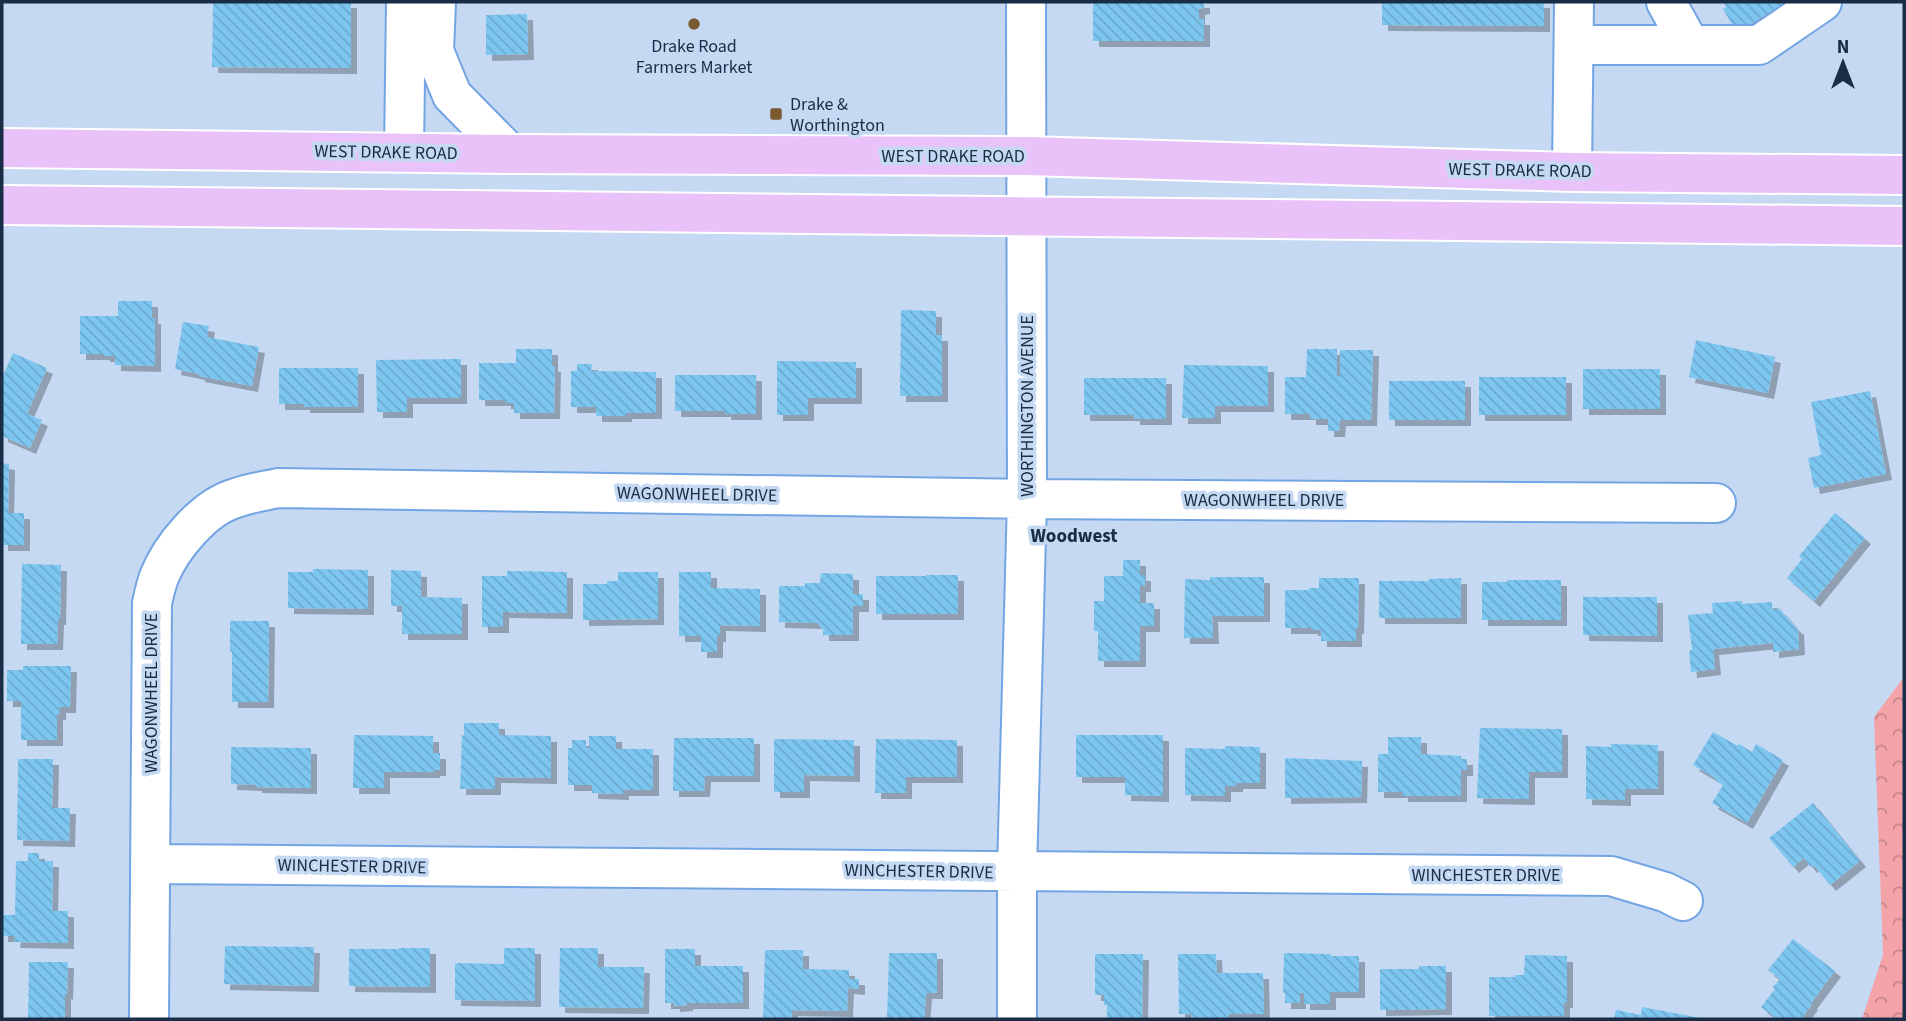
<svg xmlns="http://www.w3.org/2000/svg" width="1906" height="1021" viewBox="0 0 1906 1021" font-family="'Source Sans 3',sans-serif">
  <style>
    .park { fill: url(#park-crowns) }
    .building { fill: url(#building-back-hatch); filter: url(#shadow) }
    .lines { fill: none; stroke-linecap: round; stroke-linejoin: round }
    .minor-casing { stroke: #74a5e3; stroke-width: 42 }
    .major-casing { stroke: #fff; stroke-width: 42 }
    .minor { stroke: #fff; stroke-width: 38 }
    .major { stroke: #e9c2fa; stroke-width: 38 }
    .poi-dot { fill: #795b2f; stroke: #c5d9f3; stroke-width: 2.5 }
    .labels { text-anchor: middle; stroke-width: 7; stroke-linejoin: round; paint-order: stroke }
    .poi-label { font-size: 18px; fill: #192d46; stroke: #c5d9f3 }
    .street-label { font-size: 18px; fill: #192d46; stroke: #c5d9f3 }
    .neighbourhood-label { font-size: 19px; font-weight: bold; fill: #192d46; stroke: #c5d9f3 }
  </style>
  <defs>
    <pattern id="park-crowns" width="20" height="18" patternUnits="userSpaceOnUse" patternTransform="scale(1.75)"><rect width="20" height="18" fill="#f4a3a8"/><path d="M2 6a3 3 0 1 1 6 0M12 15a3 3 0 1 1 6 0" fill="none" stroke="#c5858b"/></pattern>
    <pattern id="building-back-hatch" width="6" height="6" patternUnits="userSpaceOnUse" patternTransform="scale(1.75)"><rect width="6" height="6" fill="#7dc6f0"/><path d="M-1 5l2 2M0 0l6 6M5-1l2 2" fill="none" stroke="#6baacf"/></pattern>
    <filter id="shadow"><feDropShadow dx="6" dy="6" stdDeviation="0" flood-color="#0004"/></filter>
  </defs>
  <rect width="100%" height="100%" fill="#c5d9f3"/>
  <!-- park -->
  <path class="park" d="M1904 677V1019H1862L1883 955 1874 717Z"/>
  <!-- building -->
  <path class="building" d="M213 2H351V68L212 67Z
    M1093 2H1204V8L1199 9V19H1204V41H1093Z
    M1382 2H1544V26L1382 25Z
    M1723 2H1786L1741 30 1738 23 1733 26 1723 9 1726 7Z
    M527 14 528 54 486 55V15Z
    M118 301H152V318H155V366L115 365V356H104V354H80V316H118Z
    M901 310 936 311V335H942V396H900Z
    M183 322 209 326 207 337 259 347 252 386 199 376V374L175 369Z
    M1696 340 1775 357 1768 393 1689 377Z
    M516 349H552V366H555L554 413H514V403H505V400H479V363H516Z
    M1307 349H1337V376H1340V350H1373L1371 420H1340L1339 431H1328V419H1310V414H1285V377H1306Z
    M13 353 47 368 27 414 42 420 30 448 2 436V378Z
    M461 359V398H407V412H377L376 360Z
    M777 361 856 362V398H808V415H777Z
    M577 364H592L591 371 656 372V413H626V416H596V407H571V371H577Z
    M1184 365 1268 366V406H1215V418H1182Z
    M279 368H358V407H304V404H279Z
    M1583 369H1660V409H1583Z
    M675 375H756V414H725V411H675Z
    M1479 377H1566V415H1479Z
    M1084 378H1166V419H1134V415H1084Z
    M1389 381H1465V420H1389Z
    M1870 391 1886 474 1814 488 1808 458 1821 455 1811 402Z
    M2 463 9 464 8 513H24V545H2Z
    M1835 513 1865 538 1814 601 1787 578 1802 559 1799 556Z
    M1123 560H1140V575H1145V586H1140V603H1154V626H1140V661H1098V631H1094V601H1104V576H1123Z
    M22 564 61 565 60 619H58L57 644H21Z
    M313 569 368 570V609L288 608V572H313Z
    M391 570 421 571V597L462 598V634H402V606H391Z
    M507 571 567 572V613L503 612V627H482V576H507Z
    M618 572H658V619L583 620V584H607V581H618Z
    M679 572H711V588L760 589V626L720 625V636H717V652H701V636H679Z
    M821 573 853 574V594H863V606H853V635H823V630L818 623 779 622V586H805V583H820Z
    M926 575H958V614H876V576H926Z
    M1210 577H1264V616H1212L1213 638H1184L1185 579 1210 580Z
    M1319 578H1359L1358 628H1356V641H1321V630H1312V628H1285V590H1309V588H1319Z
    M1461 578V618H1379V581H1429V579Z
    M1507 580H1561V620H1482V582H1507Z
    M1583 597H1657V636L1583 635Z
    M1742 601V604L1772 602V609H1780L1796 628H1798L1799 649 1773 652V643L1713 649 1715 669 1691 672 1689 651 1692 650 1688 615 1713 613 1712 603Z
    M230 621H269L268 702H232V652L230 651Z
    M23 666H71L70 707H60V714H57V740H21V701H7V670H23Z
    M464 723H499V735L551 736V778L495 777V789H460L462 735 464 736Z
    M1480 728 1562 729V772H1529V799L1477 798Z
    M1713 732 1738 746 1739 744 1752 752 1756 744 1783 760 1747 823 1712 803 1723 785 1716 781 1717 779 1693 765Z
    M354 735 433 736V753H440V770H434V772H384V788H353Z
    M1076 735H1163V796L1125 795V777H1076Z
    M589 736H616V749H653V790H623V794L592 793V785H568V748H572V740H586V748H589Z
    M1388 737H1421V754L1461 756V759H1467V770H1461V796H1402V792H1378V754H1388Z
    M674 738H754V776H705L704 791H673Z
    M774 739 854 740V776L804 775V792H774Z
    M876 739 957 740V777H906V793H875Z
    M1611 744 1658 745V789H1625V800L1586 799V746L1611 747Z
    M1225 746 1260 747V783H1237V786H1225V796L1185 795V748L1225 749Z
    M231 747 311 748V788L256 787V785L231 784Z
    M1285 758 1362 761 1361 797 1285 798Z
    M18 759H53L52 808H70L69 841 17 840Z
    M1813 803 1860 861 1830 885 1814 865 1811 867 1804 858 1793 867 1769 838Z
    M28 853H39V861H53L52 911H68V943L14 942 15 936H2V915H15L16 861H28Z
    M1793 939 1835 971 1811 1003 1812 1004 1801 1019H1777L1761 1007 1775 989 1773 987 1780 979 1768 970Z
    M225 946 314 947 313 986 224 984Z
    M399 948H430V987L349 986V949H399Z
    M504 948H535V1001L455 1000V963L504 964Z
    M560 948H598V967H644L643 1008 559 1007Z
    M665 949H695V966H743V1003H687V1005L674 1006V1003H665Z
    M765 950H803V969L849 970V979H859V989L848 988 847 1011 792 1010V1019H763Z
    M889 953H937V993H926L924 1019H887Z
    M1284 953 1331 954V956H1359V992H1330V1004H1304V993H1300V1003H1285V993H1283Z
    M1095 954H1143L1142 1019H1107V1005H1104V995H1095Z
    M1178 954H1216L1217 973H1263L1264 1014H1229V1018L1219 1019H1191V1014H1179Z
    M1525 955 1567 956V1002H1564V1016H1489V977H1515V975H1524Z
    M29 962H68L67 994 65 993V1019H28Z
    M1419 966H1446V1009L1380 1010V969H1419Z
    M1642 1007 1701 1018V1019H1614L1616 1010 1641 1015Z"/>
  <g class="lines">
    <!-- minor casing -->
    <g class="minor-casing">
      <path id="minor" d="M436 2 434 51 452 95 510 154
        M1666 2 1690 45
        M1574 45H1759L1822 2
        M404 152 406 2
        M1572 172 1574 2
        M150 864 1611 876 1665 892 1683 901
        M149 1019 152 603C154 594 156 585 159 577 171 547 204 507 236 498 250 493 264 491 278 488L1027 499 1716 503
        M1017 1019V871L1027 499 1026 2"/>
    </g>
    <!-- major casing -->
    <g class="major-casing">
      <path id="major" d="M2 148 510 154 1027 156 1572 172 1904 175
        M2 205 1904 226"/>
    </g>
    <!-- minor -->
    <use href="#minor" class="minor"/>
    <!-- major -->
    <use href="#major" class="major"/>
  </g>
  <!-- markers -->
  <g class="poi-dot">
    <circle cx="694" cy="24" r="7"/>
    <rect x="769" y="107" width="14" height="14" rx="3.5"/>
  </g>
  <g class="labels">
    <!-- poi labels -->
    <g class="poi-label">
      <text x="694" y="52">Drake Road<tspan x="694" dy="21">Farmers Market</tspan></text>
      <text x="790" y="110" text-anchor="start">Drake &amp;<tspan x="790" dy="21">Worthington</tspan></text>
    </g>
    <!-- street labels -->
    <g class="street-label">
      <text transform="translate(386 152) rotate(1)" y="6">WEST DRAKE ROAD</text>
      <text x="953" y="162">WEST DRAKE ROAD</text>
      <text transform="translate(1520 170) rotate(1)" y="6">WEST DRAKE ROAD</text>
      <text transform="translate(1027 406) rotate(-90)" y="6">WORTHINGTON AVENUE</text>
      <text transform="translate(697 494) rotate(1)" y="6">WAGONWHEEL DRIVE</text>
      <text x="1264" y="506">WAGONWHEEL DRIVE</text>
      <text transform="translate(151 693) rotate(-90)" y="6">WAGONWHEEL DRIVE</text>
      <text transform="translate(352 866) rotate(1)" y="6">WINCHESTER DRIVE</text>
      <text transform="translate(919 871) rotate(1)" y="6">WINCHESTER DRIVE</text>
      <text x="1486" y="881">WINCHESTER DRIVE</text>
    </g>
    <!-- neighbourhood labels -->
    <g class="neighbourhood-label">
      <text x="1074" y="542">Woodwest</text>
    </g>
  </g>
  <!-- border -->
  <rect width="1906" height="1021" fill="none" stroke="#192d46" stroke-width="7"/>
  <!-- north arrow -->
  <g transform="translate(1843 63)" stroke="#c5d9f3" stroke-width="5" paint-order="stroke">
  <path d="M0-5L12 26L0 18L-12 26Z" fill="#192d46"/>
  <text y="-10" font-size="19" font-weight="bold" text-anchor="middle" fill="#192d46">N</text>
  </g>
</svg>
